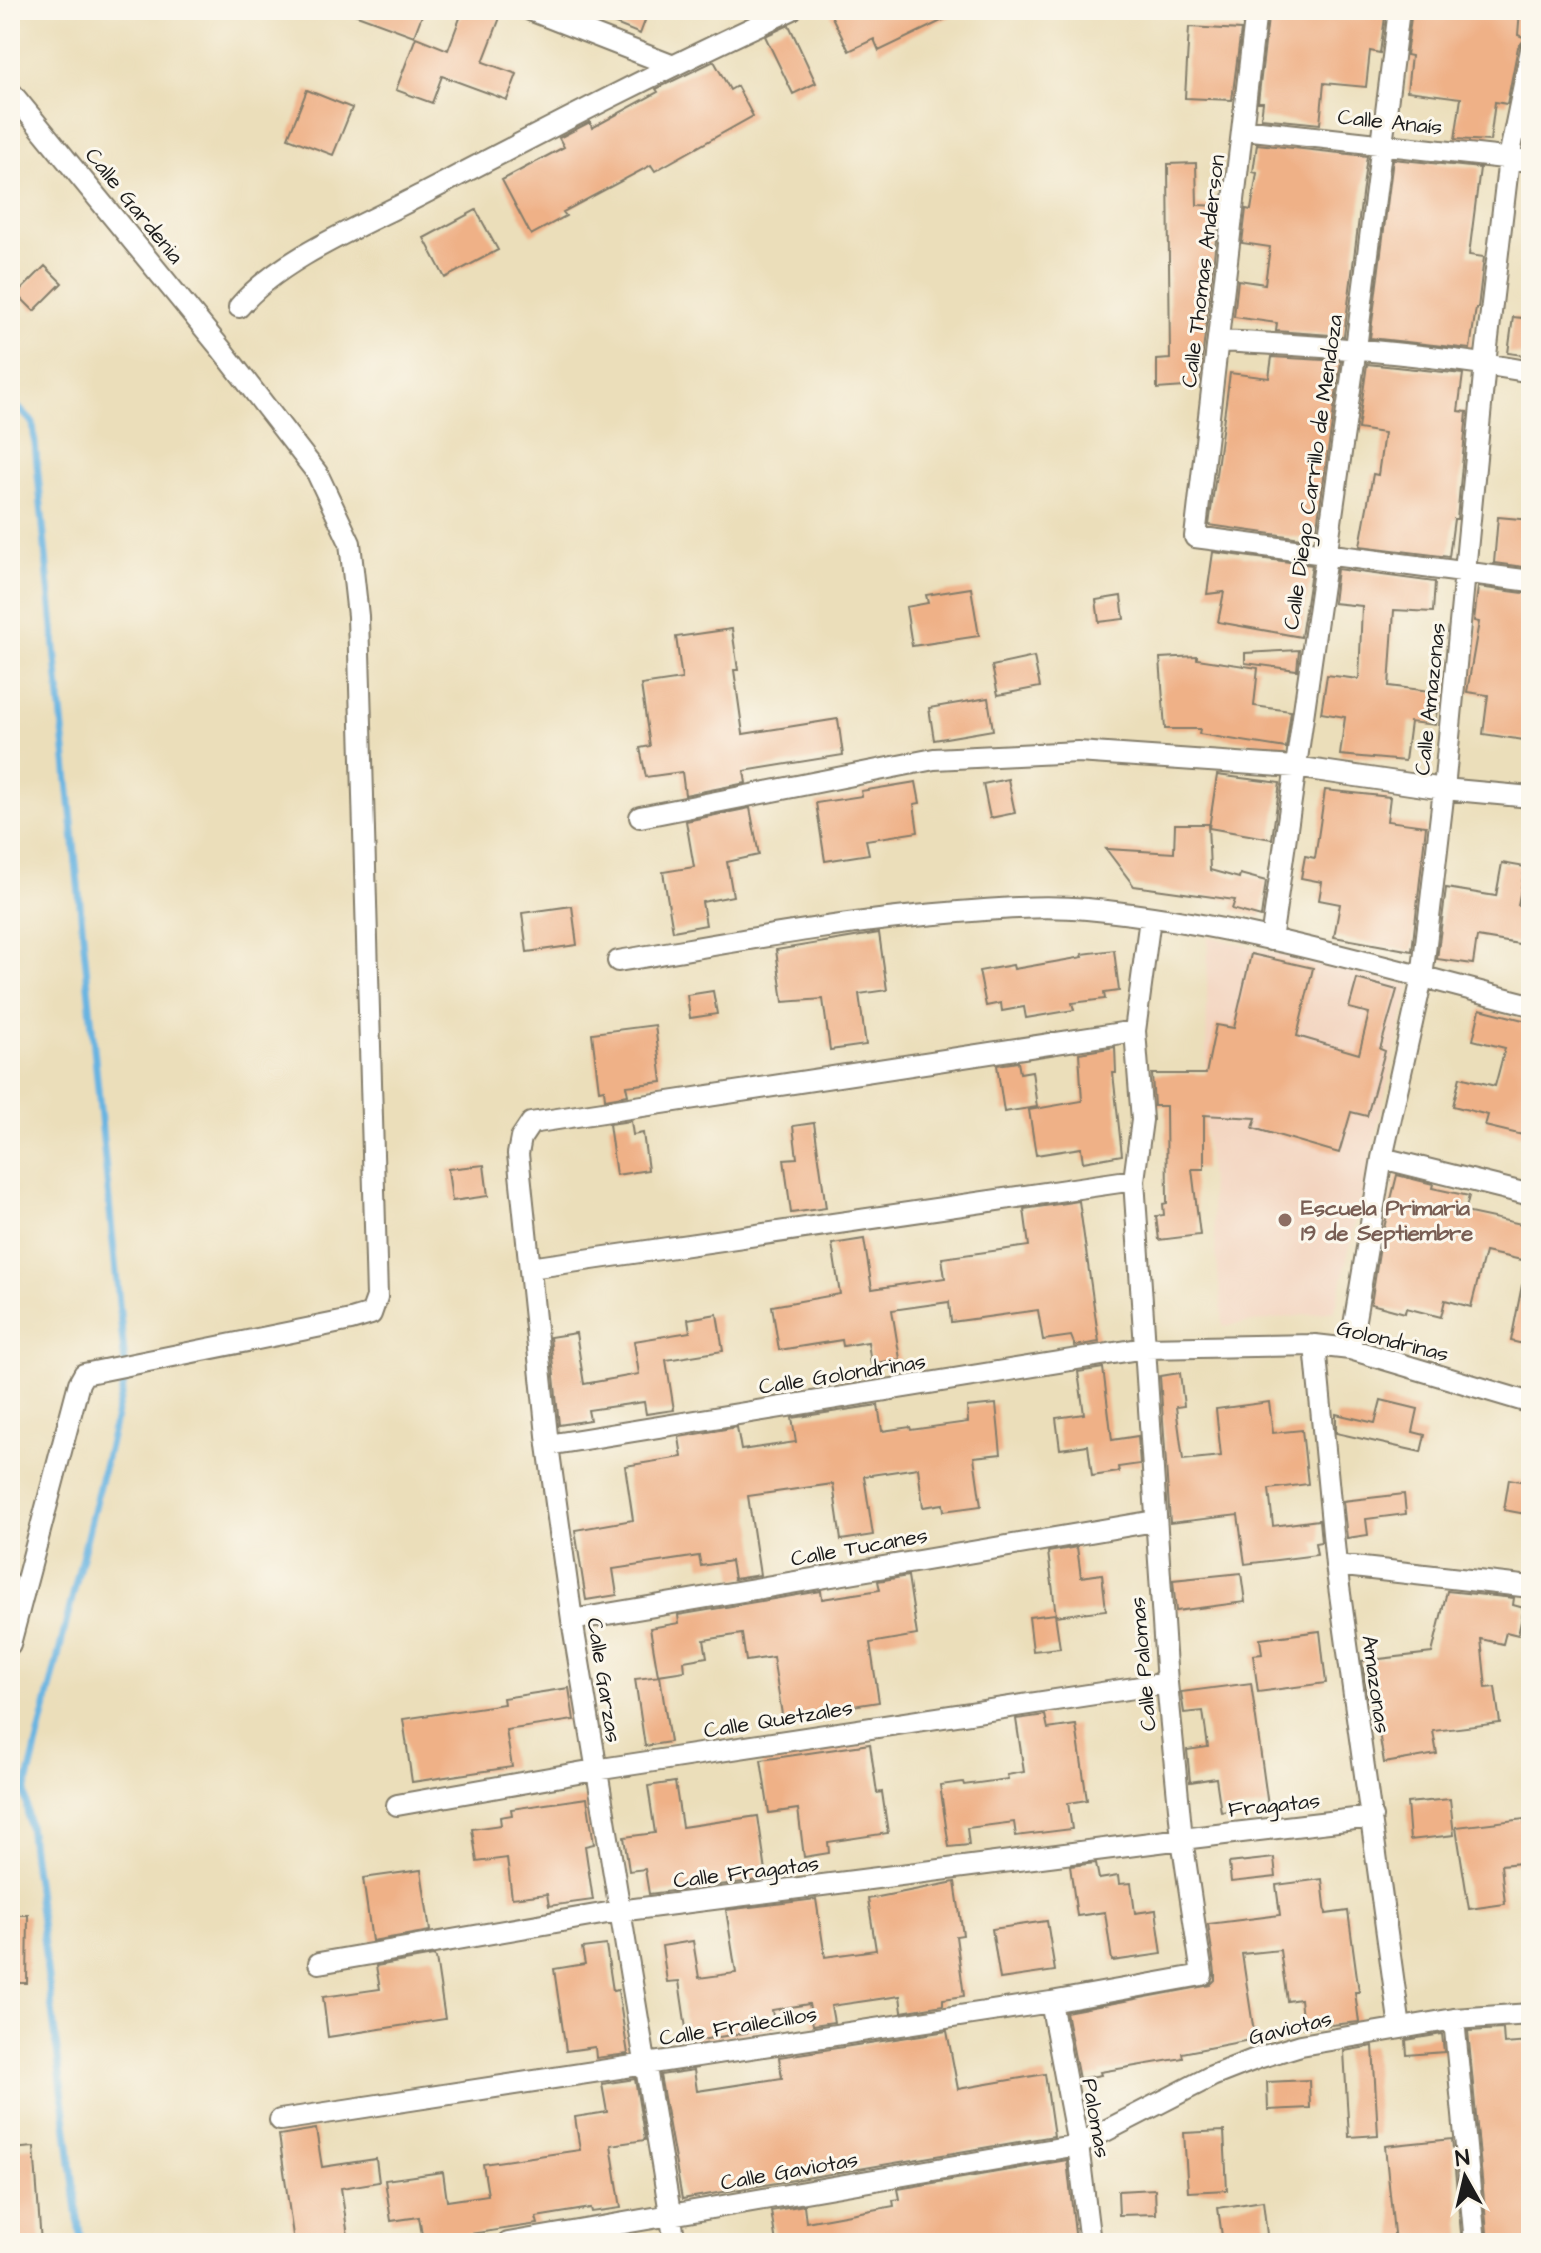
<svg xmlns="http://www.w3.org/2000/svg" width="1541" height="2253" viewBox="0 0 1541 2253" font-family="'Architects Daughter',sans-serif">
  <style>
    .built { fill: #f3d4bf }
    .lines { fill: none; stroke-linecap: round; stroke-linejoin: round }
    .stream { stroke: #68b4e1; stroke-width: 7 }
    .building { fill: #efb187 }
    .minor-casing { stroke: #847d6b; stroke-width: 24 }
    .minor { stroke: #fff; stroke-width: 20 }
    .education-dot { fill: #8d6e63; stroke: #fbf7ec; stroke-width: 3 }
    .labels { text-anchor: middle; stroke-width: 6; stroke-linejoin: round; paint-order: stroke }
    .street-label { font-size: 22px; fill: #1c1c1c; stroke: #fbf7ec }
    .education-label { font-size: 22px; font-weight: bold; fill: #785e54; stroke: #fbf7ec; text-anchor: start }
  </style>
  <rect width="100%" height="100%" fill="#fbf7ec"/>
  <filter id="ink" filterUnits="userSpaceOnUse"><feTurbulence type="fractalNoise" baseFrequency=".0125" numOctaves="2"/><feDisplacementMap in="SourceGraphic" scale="16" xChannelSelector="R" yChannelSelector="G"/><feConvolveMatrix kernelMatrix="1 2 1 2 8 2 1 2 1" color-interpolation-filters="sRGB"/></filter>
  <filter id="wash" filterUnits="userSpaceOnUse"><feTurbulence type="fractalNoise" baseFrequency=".006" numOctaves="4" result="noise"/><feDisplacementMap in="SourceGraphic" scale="32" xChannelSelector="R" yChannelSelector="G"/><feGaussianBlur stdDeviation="1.8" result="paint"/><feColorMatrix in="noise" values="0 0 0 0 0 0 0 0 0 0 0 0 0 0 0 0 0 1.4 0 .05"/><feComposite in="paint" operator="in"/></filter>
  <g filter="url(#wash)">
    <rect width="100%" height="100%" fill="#ebdeba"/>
    <!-- built -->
    <path class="built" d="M1208 936 1410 986 1335 1311 1223 1326 1205 1129Z"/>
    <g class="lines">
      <!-- stream -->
      <path class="stream" d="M10 399 33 423 126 1375 25 1793 81 2243"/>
    </g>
    <g id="blocks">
      <!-- building -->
      <path class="building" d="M349 10H424L414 36 349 12Z
        M463 10H488L501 15 483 62 517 74 507 100 442 76 432 103 396 90 416 37 448 50Z
        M581 10H649L640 34Z
        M842 10H964L879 51 874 39 849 51 831 15Z
        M1269 10H1386L1380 53 1370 51 1366 87 1324 83 1320 124 1261 118 1263 102H1258Z
        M1412 10H1520L1518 35 1526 38 1518 47 1507 104 1495 102 1490 141 1455 139 1461 98 1407 91 1411 56 1406 55Z
        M789 25 816 83 793 94 765 36Z
        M1189 27 1241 30 1232 100 1185 98Z
        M714 61 730 90 737 86 753 116 655 171 651 165 563 212 566 216 531 235 502 180 564 147 559 138 590 122 592 128 658 92 656 89Z
        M307 90 352 108 333 155 288 138Z
        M1257 144 1367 156 1344 336 1276 331 1277 323 1234 317 1238 280 1265 284 1270 247 1242 243 1246 209 1251 210 1257 173 1253 172Z
        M1393 159 1480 168 1469 255 1484 257 1478 308H1476L1470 349 1370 338Z
        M1196 163 1197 205 1220 206 1199 386 1157 389V360L1170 359 1168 164Z
        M476 210 498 250 445 278 424 238Z
        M45 266 62 283 34 311 17 294Z
        M1513 317 1531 319V356L1508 353Z
        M1272 357 1341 361 1315 540 1209 525 1230 373 1269 378Z
        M1367 364 1463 374 1458 411 1467 412 1457 519H1454L1449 557 1360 546 1373 474 1378 475 1384 433 1358 429Z
        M1498 517 1531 520V568L1494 563Z
        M1213 552 1312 565 1301 637 1218 622 1224 592 1207 594Z
        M1337 569 1435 582 1433 612 1394 610 1389 686 1439 692 1435 725 1410 722 1405 761 1340 755 1345 717 1321 713 1327 675 1359 679 1362 606 1333 603Z
        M1478 587 1531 594V741L1483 734 1488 695 1467 692 1479 622 1474 621Z
        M971 588 979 636 912 646 906 607 928 603 926 595Z
        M1121 596 1124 619 1099 622 1096 600Z
        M732 629 738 670H734L743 734 838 719 843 755 744 771 746 783 685 795 682 772 646 777 640 748 650 746 641 685 682 679 676 637Z
        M1299 650 1297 670 1245 663V653Z
        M1197 656V659L1258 668 1254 706 1291 711 1286 748 1199 734 1200 729H1165L1160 658Z
        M1034 657 1040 687 998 695 992 666Z
        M988 698 993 730 934 740 929 708Z
        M1217 775 1280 783 1272 839 1209 828Z
        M1008 779 1015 813 990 818 983 784Z
        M916 782 920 803 914 804 918 832 866 840 869 854 825 861 816 803 862 796 861 791Z
        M1325 790 1390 797 1387 821 1426 826 1412 951 1334 937 1340 904 1319 900 1322 882 1301 878 1305 856 1315 858Z
        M750 808 759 855 727 862 733 896 702 902 706 925 673 931 663 872 694 867 686 821Z
        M1175 824H1208L1210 870 1239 878 1240 874 1266 881 1261 917 1232 909 1235 900 1134 886 1106 849 1174 853Z
        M1502 863 1525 867 1518 905 1531 907V946L1477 937 1473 964 1437 959 1446 888 1496 896Z
        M572 906 577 945 527 952 522 913Z
        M879 933 887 990 859 994 866 1045 830 1050 823 999 783 1002 776 950Z
        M1114 950 1119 991 1104 993 1105 999 1072 1003 1074 1010 1026 1018 1024 1007 1002 1011 1001 1003 986 1006 979 971 1013 965 1014 969 1083 957 1082 954Z
        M1251 954 1313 968 1297 1036 1359 1054 1369 1013 1349 1008 1357 979 1397 990 1380 1049 1385 1051 1367 1116 1351 1112 1339 1153 1253 1128 1256 1118 1204 1115V1169H1192L1200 1235 1159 1240 1156 1216 1164 1215 1163 1204 1167 1203 1166 1106H1154L1152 1074H1206L1216 1025 1234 1028Z
        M713 991 717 1014 690 1018 687 995Z
        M1480 1009 1531 1022V1137L1485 1126 1488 1115 1453 1106 1460 1077 1495 1086 1505 1048 1473 1040Z
        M655 1025 662 1082 626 1086 628 1095 605 1099 604 1089 599 1090 592 1033Z
        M1115 1047 1116 1073H1113L1122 1155 1083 1162 1081 1148 1036 1155 1029 1110 1082 1101 1079 1053Z
        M1018 1062 1020 1073 1032 1071 1037 1107 1004 1112 997 1065Z
        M631 1121 633 1135 643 1133 648 1170 616 1175 609 1124Z
        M814 1123 826 1208 791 1213 784 1159 797 1158 793 1126Z
        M484 1165 488 1196 452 1201 448 1169Z
        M1397 1175 1433 1184 1432 1188 1469 1196 1465 1212 1531 1226V1262L1485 1252 1471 1307 1445 1300 1441 1317 1406 1308 1405 1313 1371 1304 1381 1240Z
        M1079 1201 1099 1342 1075 1346 1071 1336 1043 1340 1038 1310 951 1322 949 1302 892 1310 900 1359 871 1364 868 1342 843 1346 842 1340 779 1350 772 1306 840 1294 832 1244 864 1239 872 1289 945 1278 942 1258 1029 1246 1024 1209Z
        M1522 1285 1531 1286V1346L1511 1341Z
        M717 1314 723 1351 666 1360 674 1410 646 1414 644 1402 588 1410 590 1420 559 1425 550 1337 576 1333 584 1384 639 1374 634 1341 690 1332 688 1319Z
        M1103 1368 1112 1440 1138 1436 1140 1464 1118 1467 1119 1472 1092 1476 1088 1445 1060 1449 1056 1418 1084 1414 1078 1372Z
        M1180 1373 1184 1406 1176 1407 1183 1460 1221 1456 1216 1409 1269 1402 1273 1433 1302 1430 1308 1484 1269 1489 1273 1526 1319 1520 1321 1542 1315 1543 1317 1555 1245 1564 1238 1515 1170 1523 1160 1376Z
        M1381 1400 1418 1409 1413 1432 1425 1435 1421 1452 1336 1433V1414L1375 1423Z
        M996 1404 1001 1454 974 1457 981 1506 944 1511 943 1504 923 1507 918 1468 864 1476 873 1535 841 1540 833 1484 748 1496 760 1575 734 1579 731 1561 701 1566 699 1556 613 1569 617 1595 586 1600 575 1530 633 1520 625 1466 682 1457 679 1437 737 1427 741 1450 796 1442 792 1418 878 1405 882 1431 910 1427 911 1430 968 1422 967 1407Z
        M1509 1479 1531 1483V1515L1504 1510Z
        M1404 1494 1406 1514 1366 1519 1368 1535 1347 1538 1343 1501Z
        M1077 1547 1081 1577 1102 1574 1106 1610 1056 1616 1048 1552Z
        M1241 1573 1245 1602 1176 1611 1173 1580Z
        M908 1576 917 1635 870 1643 879 1702 839 1708 840 1712 783 1721 773 1657 746 1661 742 1634 704 1640 707 1657 684 1661 685 1671 658 1675 650 1628 679 1623 678 1615 821 1591 822 1599 880 1590 878 1581Z
        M1447 1591 1514 1598 1513 1605 1524 1608 1518 1635 1506 1632 1503 1644 1481 1639 1486 1688 1495 1687 1500 1723 1433 1731 1437 1754 1384 1763 1374 1701H1368L1362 1661 1432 1653Z
        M1055 1614 1060 1648 1033 1651 1029 1617Z
        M1320 1631 1326 1683 1258 1692 1253 1655 1262 1654 1260 1639Z
        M660 1676 670 1742 645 1746 635 1679Z
        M1251 1683 1268 1806 1221 1812 1216 1778 1190 1782 1187 1750 1208 1747 1203 1711 1184 1713 1181 1692Z
        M569 1688 574 1720 506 1730 512 1767 412 1782 403 1719 504 1704 503 1698Z
        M1045 1715 1048 1729 1076 1725 1087 1800 1068 1803 1072 1829 1016 1836 1014 1822 967 1828 969 1845 949 1847 940 1785 963 1782 964 1785 1008 1779 1007 1775 1024 1772 1016 1719Z
        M870 1744 877 1793 882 1792 888 1833 828 1842 829 1853 804 1857 798 1809 769 1813 761 1760Z
        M675 1782 682 1827 758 1816 767 1879 649 1894 645 1869 629 1871 624 1837 655 1833 648 1786Z
        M587 1798 594 1844 585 1846 593 1900 549 1906 547 1894 512 1898 507 1858 477 1862 472 1829 501 1825 500 1817 512 1815 511 1809Z
        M1450 1799 1454 1835 1410 1840 1407 1803Z
        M1524 1819 1530 1862 1501 1865 1505 1904 1469 1909 1456 1827Z
        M1274 1858 1276 1877 1231 1882 1229 1863Z
        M1096 1863 1099 1879 1118 1876 1119 1884 1131 1883 1135 1913 1156 1910 1162 1954 1112 1961 1105 1912 1077 1916 1070 1866Z
        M421 1870 430 1931 372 1941 363 1878Z
        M1322 1879 1326 1914 1348 1911 1359 1992H1355L1359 2022 1303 2028 1300 1999 1287 2001 1280 1950 1242 1954 1255 2039 1182 2053 1183 2058 1100 2072 1101 2075 1079 2079 1066 2012 1210 1985 1215 1980V1973L1208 1924 1280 1915 1276 1885Z
        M955 1882 963 1935 956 1936 964 1996 943 1999V2005L902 2012 900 1996 831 2006 834 2022 813 2025 809 2004 772 2010 775 2028 688 2042 679 1981 667 1982 662 1946 693 1941 699 1978 736 1973 726 1910 816 1899 825 1957 876 1950 868 1899Z
        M10 1915H28L27 1983H10Z
        M1047 1921 1055 1971 1000 1979 992 1929Z
        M606 1945 613 1991 618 1990 628 2054 596 2058 595 2047 566 2051 554 1969 585 1964 582 1948Z
        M433 1956 436 1958 445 2019 328 2037 323 1997 380 1989 376 1966Z
        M1503 2029 1504 2044 1531 2042V2242L1488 2243 1468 2031Z
        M947 2031 958 2089 1045 2074 1054 2136 682 2199 660 2075 694 2070 697 2091 782 2078 779 2057Z
        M1442 2034 1444 2052 1407 2055 1406 2040Z
        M1373 2046 1378 2135 1349 2137 1344 2051Z
        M635 2079 645 2140 611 2145 621 2208 592 2212 591 2208 536 2217 538 2224 423 2241 419 2217 391 2221 385 2180 443 2172 447 2201 488 2195 483 2164 580 2150 575 2117 607 2112 602 2084Z
        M1309 2080 1310 2108 1268 2110 1267 2082Z
        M316 2129 322 2167 376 2159 379 2182 341 2188 349 2243H294L279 2135Z
        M1224 2131 1227 2190 1188 2192 1184 2133Z
        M1452 2139 1462 2243H1395L1385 2146Z
        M34 2147 41 2243H10V2149Z
        M1067 2160 1076 2243H1044V2239L1017 2243H776L771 2211 804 2205 806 2222 894 2206 893 2200 900 2199 898 2189Z
        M1155 2189 1156 2214 1119 2215 1118 2191Z
        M1263 2201 1268 2243H1223L1218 2208Z"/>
    </g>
  </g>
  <g filter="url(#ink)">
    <use href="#blocks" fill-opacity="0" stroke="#847d6b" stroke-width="2"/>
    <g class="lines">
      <!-- minor casing -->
      <g class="minor-casing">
        <path id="minor" d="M530 10 671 65
          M1256 10 1195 537 1531 581
          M10 91 222 350 317 473 350 543 358 616 377 1297 371 1314 351 1320 84 1374 79 1383 10 1644
          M1243 129 1531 161
          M239 307C279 259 363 225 419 196 542 132 664 68 791 10
          M1218 341C1323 346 1427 353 1531 372
          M640 817 934 759 1078 752 1295 767 1444 789 1531 797
          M1271 940 1356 348 1399 10
          M618 961C728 943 837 922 948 913 993 909 1042 905 1087 909 1238 923 1385 968 1531 1005
          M1382 1158 1531 1195
          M530 1268 1134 1180
          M1315 1345 1336 1565 1400 2028
          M1350 1349 1382 1158 1422 978 1444 789 1485 364 1509 158 1531 50
          M548 1445 1145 1348 1315 1345 1350 1349 1531 1403
          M1336 1565 1531 1587
          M572 1620 1155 1521
          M397 1805 595 1770 1167 1683
          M319 1963 619 1911 1182 1839 1372 1817
          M1051 2002 1078 2145 1090 2243
          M1454 2019 1475 2243
          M280 2120 1051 2002 1202 1975 1182 1839 1167 1683 1134 1180 1142 1120 1135 1031 1150 918
          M508 2243 1078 2145 1212 2076 1258 2058 1301 2045 1454 2019 1531 2014
          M675 2243 572 1620 548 1445 518 1154 521 1138 531 1123 1135 1031"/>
      </g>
      <!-- minor -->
      <use href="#minor" class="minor"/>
    </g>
  </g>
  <!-- markers -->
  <circle class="education-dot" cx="1285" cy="1220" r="8"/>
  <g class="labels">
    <!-- street labels -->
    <g class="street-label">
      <text transform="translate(1390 121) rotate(6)" y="8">Calle Anaís</text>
      <text transform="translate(135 205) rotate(51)" y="8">Calle Gardenia</text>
      <text transform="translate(1202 271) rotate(-83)" y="8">Calle Thomas Anderson</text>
      <text transform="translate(1312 472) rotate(-82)" y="8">Calle Diego Carrillo de Mendoza</text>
      <text transform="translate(1429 699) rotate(-84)" y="8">Calle Amazonas</text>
      <text transform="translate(1393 1340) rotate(14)" y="8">Golondrinas</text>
      <text transform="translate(842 1373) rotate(-9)" y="8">Calle Golondrinas</text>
      <text transform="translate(859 1546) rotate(-10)" y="8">Calle Tucanes</text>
      <text transform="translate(1142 1664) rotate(-95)" y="8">Calle Palomas</text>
      <text transform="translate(605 1680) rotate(81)" y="8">Calle Garzas</text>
      <text transform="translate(1377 1684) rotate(82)" y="8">Amazonas</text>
      <text transform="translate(778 1718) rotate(-9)" y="8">Calle Quetzales</text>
      <text transform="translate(1274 1804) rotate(-6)" y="8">Fragatas</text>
      <text transform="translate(746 1871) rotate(-7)" y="8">Calle Fragatas</text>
      <text transform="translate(738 2025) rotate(-9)" y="8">Calle Frailecillos</text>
      <text transform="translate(1290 2027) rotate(-14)" y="8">Gaviotas</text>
      <text transform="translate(1097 2118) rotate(80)" y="8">Palomas</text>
      <text transform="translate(789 2170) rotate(-10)" y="8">Calle Gaviotas</text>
    </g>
    <!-- education labels -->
    <g class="education-label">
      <text x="1301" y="1215">Escuela Primaria<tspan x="1301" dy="25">19 de Septiembre</tspan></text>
    </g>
  </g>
  <!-- margin -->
  <rect width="1541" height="2253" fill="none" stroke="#fbf7ec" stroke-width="40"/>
  <!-- north arrow -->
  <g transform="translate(1465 2177) rotate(352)" stroke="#fbf7ec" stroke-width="6" paint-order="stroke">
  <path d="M0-6L14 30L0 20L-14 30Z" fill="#1c1c1c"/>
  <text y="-12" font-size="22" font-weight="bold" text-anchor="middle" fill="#1c1c1c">N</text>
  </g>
</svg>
